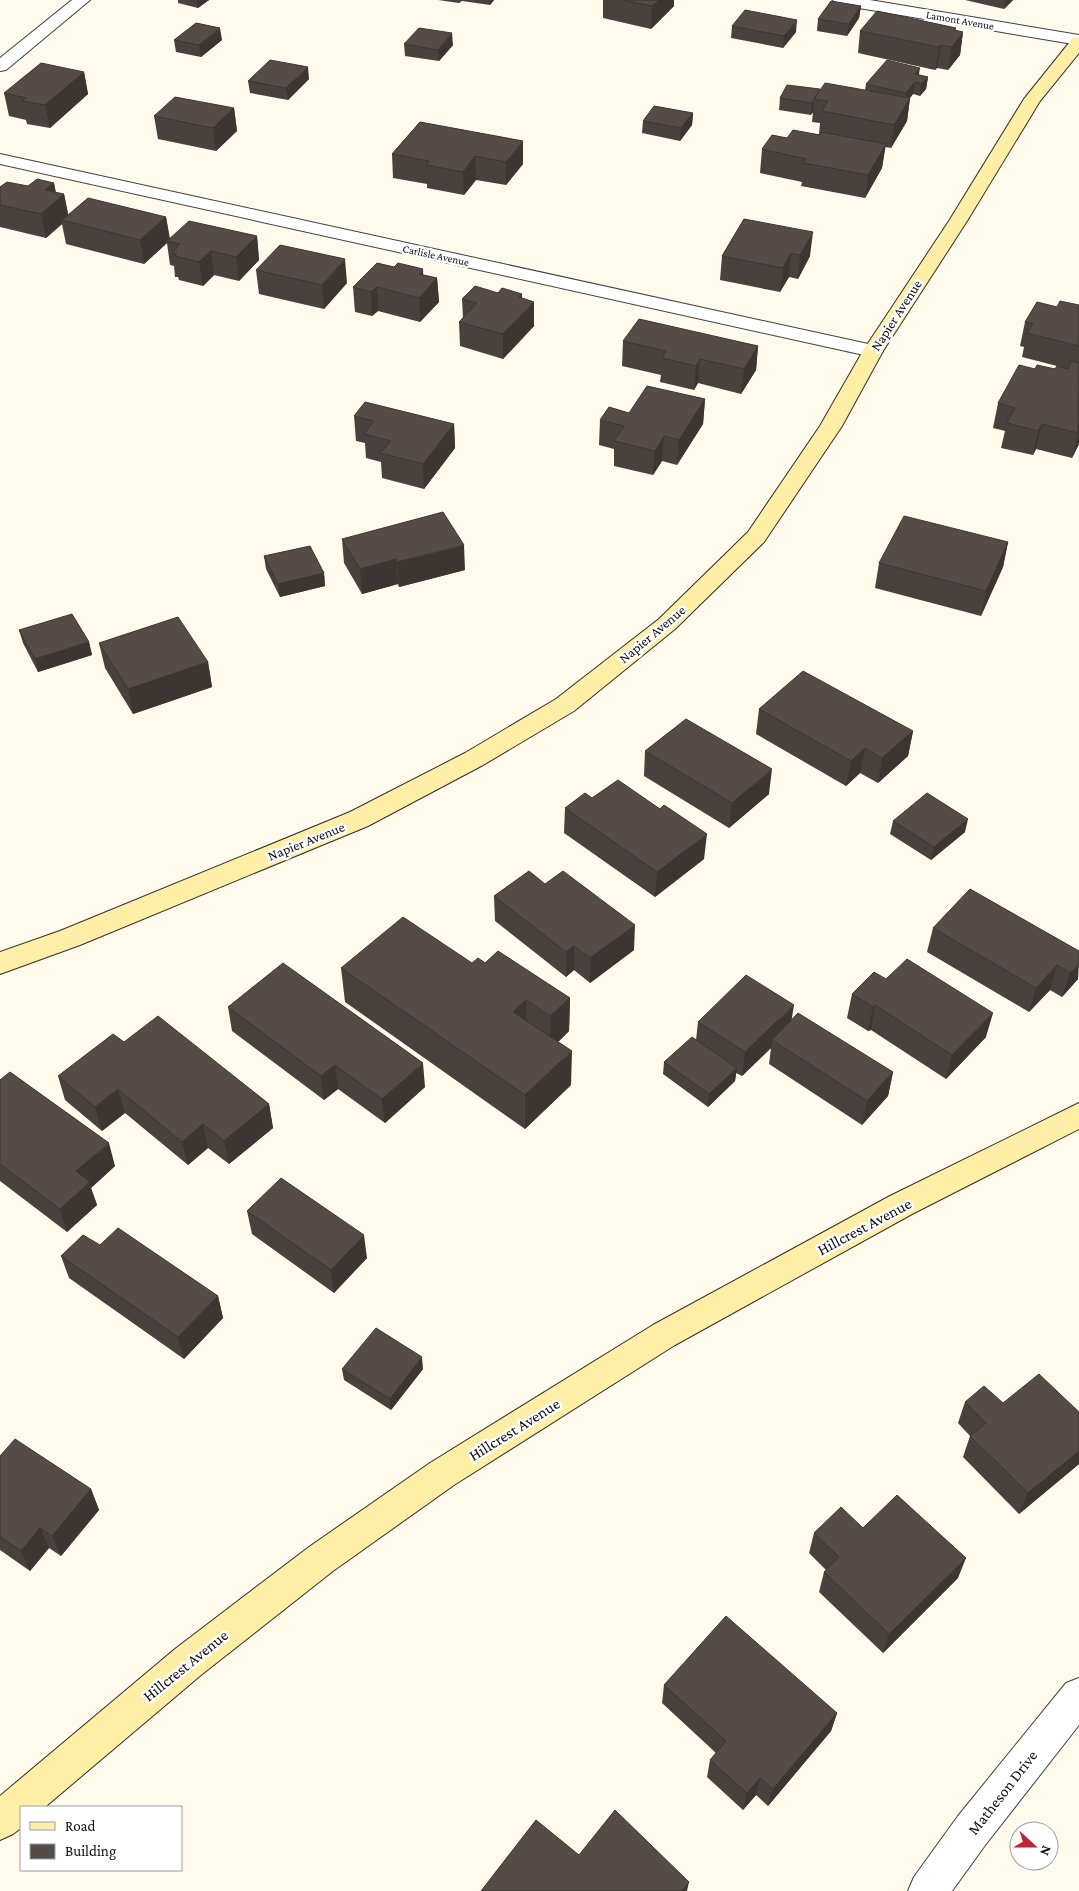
<svg xmlns="http://www.w3.org/2000/svg" width="1079" height="1891" viewBox="0 0 1079 1891" font-family="'Crimson Pro',serif">
  <style>
    .lines { fill: none; stroke-linecap: round; stroke-linejoin: round }
    .street-casing { stroke: #3f3f3f; stroke-width: 2 }
    .secondary-casing { stroke: #2e2e2e; stroke-width: 2 }
    .street { fill: #fff; fill-rule: evenodd }
    .secondary { fill: #ffeea6; fill-rule: evenodd }
    .wall { fill: #49413e }
    .shaded-wall { fill: #3c3532 }
    .building { fill: #554c48; stroke: #3c3532 }
    .labels { text-anchor: middle; stroke-width: 5; stroke-linejoin: round; paint-order: stroke }
    .far-street-label { font-size: 11px; fill: #0c0c0c; stroke: #fff }
    .street-label { font-size: 14px; fill: #0c0c0c; stroke: #fff }
    .near-street-label { font-size: 16px; fill: #0c0c0c; stroke: #fff }
  </style>
  <rect width="100%" height="100%" fill="#fffaeb"/>
  <g class="lines">
    <!-- street casing -->
    <g class="street-casing">
      <path id="street" d="M72 0H90L6 70 0 71V58Z
        M833 0H870L1079 35V45L841 5 835 3Z
        M0 154 873 345 880 347 883 351 880 355 873 357 0 164Z
        M1079 1678V1725L986 1844 952 1891H908L914 1877 958 1816 1066 1683Z"/>
    </g>
    <!-- secondary casing -->
    <g class="secondary-casing">
      <path id="secondary" d="M1079 37V53L1040 101 967 221 883 351 842 426 764 542 675 629 574 711 483 765 368 826 80 945 0 974V952L60 931 350 812 465 753 556 699 659 619 748 532 820 426 863 351 949 221 1024 99 1073 38Z
        M1079 1103V1129L912 1214 675 1345 454 1485 333 1571 201 1675 45 1807H21V1828L13 1834 0 1840V1796L175 1649 309 1547 430 1463 653 1325 890 1196Z"/>
    </g>
    <!-- street -->
    <use href="#street" class="street"/>
    <!-- secondary -->
    <use href="#secondary" class="secondary"/>
  </g>
  <!-- wall -->
  <path class="wall" d="M178 0H209L198 8 178 3Z
    M438 0H494L490 5 462 1 459 3Z
    M603 0H674V6L651 29 603 18Z
    M965 0H1013L1004 9Z
    M861 6 859 18 847 36 817 31 818 19Z
    M732 26 796 32 783 48 731 38Z
    M955 30 963 32 960 55 948 70 937 68 935 70 858 53 860 31Z
    M174 40H222L201 57 176 52Z
    M404 44 453 45 439 61 405 56Z
    M84 72 88 94 50 128 27 124 26 120 9 116 4 93Z
    M919 75 928 77 926 89 920 96 913 94 910 98 907 121 891 148 885 147 882 168 865 198 801 186 802 182 760 173 762 149 787 138 820 134H819L820 123 812 122 813 112 811 115 779 110 780 98 819 91 865 90 866 84Z
    M309 79 288 100 250 93 248 81Z
    M234 108 237 131 216 151 158 139 154 116Z
    M693 113 692 125 680 141 642 133 643 121Z
    M420 122 523 164 506 185 476 180 464 195 427 188V184L393 178 392 154Z
    M54 183 56 193 64 194 68 215 166 217 170 239 257 236 259 260 239 281 214 275 203 286 179 280 178 277H175L174 266 170 265 167 243 144 264 66 244 62 224 46 238 0 227V187L28 186Z
    M744 219 810 256 798 279 789 277 780 292 720 280 722 256Z
    M256 270 347 283 324 309 259 294Z
    M424 275 437 278 439 302 420 322 378 311 372 316 355 312 353 287Z
    M498 293 522 294V298L534 326 503 359 460 346 459 322 463 318 462 299Z
    M1079 305V444L1072 458 1036 449 1033 455 1001 448 1005 431 993 428 998 403 1035 369H1055L1057 366 1022 357 1024 347 1020 346 1025 322 1057 307Z
    M623 341 758 346 756 370 741 394 698 383 694 390 660 382 661 375 622 366Z
    M705 399 703 424 677 465 662 461 653 475 614 466V449L599 445 600 420 629 413Z
    M354 416 454 424 455 448 424 489 382 478 381 462 366 458 365 443 356 441Z
    M342 539 465 570 399 587 398 584 362 594 344 563Z
    M1008 542 1003 567 981 616 875 588 879 563Z
    M264 556 324 573 325 586 280 597 266 569Z
    M19 630 89 642 92 655 38 672 23 643Z
    M99 643 208 662 212 687 133 714 105 668Z
    M759 709 913 731 908 756 878 783 860 773 846 786 756 734Z
    M645 751 769 794 729 828 644 776Z
    M592 798 704 859 655 897 564 833 565 808Z
    M893 821 965 832 931 860 890 834Z
    M545 884 634 950 590 983 574 970 566 977 495 921 494 896Z
    M970 889 1078 979 1062 997 1050 990 1029 1012 927 952 933 928Z
    M472 963H485L570 998 569 1031 558 1042 571 1085 525 1129 345 1002 341 968Z
    M886 979 986 1037 946 1079 871 1030 868 1031 847 1018 852 994Z
    M228 1007 425 1087 385 1123 338 1089 324 1100 232 1031Z
    M792 1020 893 1072 888 1096 862 1125 769 1064 771 1048 742 1076 736 1073 735 1081 708 1107 663 1074 664 1062 696 1040 698 1022Z
    M124 1042 269 1104 273 1128 229 1164 208 1148 188 1165 125 1113 102 1131 65 1100 58 1076Z
    M0 1080 115 1166 91 1188 97 1205 67 1232 0 1181Z
    M247 1211 367 1258 334 1293 252 1234Z
    M100 1245 218 1296 223 1318 184 1359 69 1278 61 1256Z
    M342 1369H423L391 1410 344 1380Z
    M965 1402 1003 1403 1079 1412V1464L1019 1514 963 1457 970 1436 958 1423Z
    M0 1456 91 1489 99 1510 61 1556 49 1548 30 1571 0 1550Z
    M863 1528 958 1578 883 1653 819 1592 824 1572 826 1570 809 1553 814 1533Z
    M664 1685 837 1713 831 1731 768 1806 756 1795 743 1810 707 1777 710 1760 716 1753 662 1703Z"/>
  <!-- shaded-wall -->
  <path class="shaded-wall" d="M197 0H209L198 8Z
    M490 0H494L490 5Z
    M659 0H674V6L651 29 652 6Z
    M1006 0H1013L1004 9Z
    M861 6 859 18 847 36 849 24Z
    M797 20 796 32 783 48 784 36Z
    M220 28 222 40 201 57 199 45Z
    M956 28 953 46 963 32 960 55 948 70 954 30Z
    M452 33 453 45 439 61 438 50Z
    M941 45 937 68 935 70 939 47Z
    M308 67 309 79 288 100 286 88Z
    M920 68 918 80 915 82 913 94 904 105 906 93 915 74Z
    M84 72 88 94 50 128 45 105Z
    M928 77 926 89 920 96 921 84Z
    M910 98 907 121 891 148 894 125Z
    M814 100 813 112 811 115 812 103Z
    M234 108 237 131 216 151 213 128Z
    M693 113 692 125 680 141 681 128Z
    M523 141V164L506 185V162Z
    M886 144 882 168 865 198 868 175Z
    M475 156 476 180 464 195 463 172Z
    M54 183 57 200 64 194 69 218 62 220V224L46 238 41 214 45 190Z
    M166 217 170 241H167V243L144 264 140 240Z
    M813 232 810 256 798 279 800 255Z
    M257 236 259 260 239 281 236 257Z
    M211 251 214 275 203 286 199 262Z
    M791 253 789 277 780 292 783 268Z
    M345 259 347 283 324 309 322 285Z
    M423 269 424 292 437 278 439 302 420 322 419 274Z
    M377 287 378 311 372 316 371 292Z
    M522 294V314L534 302V326L503 359V334L519 297Z
    M758 346 756 370 741 394 744 369Z
    M700 359 698 383 694 390 696 366Z
    M705 399 703 424 677 465 679 440Z
    M454 424 455 448 424 489 423 464Z
    M1042 424 1036 449 1033 455 1038 431Z
    M1079 432V444L1072 458 1078 433Z
    M664 436 662 461 653 475 655 451Z
    M1008 542 1003 567 981 616 986 591Z
    M464 545 465 570 399 587 397 562Z
    M396 559 398 584 362 594 360 569Z
    M324 573 325 586 280 597 278 584Z
    M89 642 92 655 38 672 35 659Z
    M208 662 212 687 133 714 128 689Z
    M913 731 908 756 878 783 882 758Z
    M865 748 860 773 846 786 851 761Z
    M772 769 769 794 729 828 732 803Z
    M968 819 965 832 931 860 934 847Z
    M707 834 704 859 655 897 657 872Z
    M635 925 634 950 590 983V958Z
    M574 946V970L566 977V952Z
    M1079 963 1078 979 1062 997 1070 973Z
    M1057 965 1050 990 1029 1012 1036 988Z
    M570 998 569 1031 550 1050V1016Z
    M526 1000 527 1034 513 1012Z
    M794 1005 790 1030 772 1040 771 1048 742 1076 745 1052Z
    M875 1005 871 1030 868 1031 873 1007Z
    M993 1013 986 1037 946 1079 952 1055Z
    M572 1051 571 1085 525 1129V1095Z
    M423 1063 425 1087 385 1123 382 1099Z
    M335 1065 338 1089 324 1100 321 1076Z
    M737 1068 735 1081 708 1107 709 1094Z
    M893 1072 888 1096 862 1125 867 1101Z
    M118 1089 125 1113 102 1131 95 1107Z
    M269 1104 273 1128 229 1164 224 1141Z
    M203 1124 208 1148 188 1165 182 1142Z
    M109 1143 115 1166 91 1188 97 1205 67 1232 60 1209 76 1171Z
    M364 1235 367 1258 334 1293 331 1270Z
    M218 1296 223 1318 184 1359 178 1337Z
    M422 1357 423 1369 391 1410 390 1399Z
    M1079 1451V1464L1019 1514 1028 1493Z
    M91 1489 99 1510 61 1556 52 1536Z
    M40 1528 49 1548 30 1571 21 1551Z
    M966 1558 958 1578 883 1653 889 1634Z
    M837 1713 831 1731 768 1806 773 1789Z
    M760 1778 756 1795 743 1810 747 1793Z
    M689 1882 687 1891H681Z"/>
  <!-- building -->
  <path class="building" d="M622 0H659L652 6Z
    M831 1 861 6 849 24 818 19Z
    M745 10 797 20 784 36 732 26Z
    M877 11 956 28 954 30 963 32 952 47 941 45 939 47 860 31Z
    M196 23 220 28 199 45 174 40Z
    M419 28 452 33 438 50 404 44Z
    M270 60 308 67 286 88 248 81Z
    M887 60 920 68 915 74 928 77 921 84 915 82 906 93 866 84Z
    M41 63 84 72 45 105 22 101 26 98 4 93Z
    M825 83 910 98 894 125 822 111 828 101 814 99Z
    M787 85 820 89 812 103 780 98Z
    M175 97 234 108 213 128 154 116Z
    M654 106 693 113 681 128 643 121Z
    M420 122 523 141 506 162 475 156 463 172 426 165 429 161 392 154Z
    M793 130 820 135 821 132 886 144 868 175 804 163 806 159 762 149 772 135 787 138Z
    M37 179 54 183 45 190 64 194 41 214 0 205V187L7 182 28 186Z
    M88 198 166 217 140 240 62 220Z
    M744 219 813 232 800 255 791 253 783 268 722 256Z
    M189 221 257 236 236 257 211 251 199 262 175 256 177 254 172 253 180 244 167 241Z
    M280 245 345 259 322 285 256 270Z
    M377 263 394 267 398 263 423 269 419 274 437 278 419 298 377 287 371 292 353 287Z
    M475 286 498 293 502 288 522 294 519 297 534 302 503 334 459 322 477 303 462 299Z
    M1060 301 1079 305V346L1027 333 1033 324 1025 322 1037 302 1057 307Z
    M639 319 758 346 744 369 700 359 696 366 662 358 666 351 623 341Z
    M1071 361 1079 363 1078 433 1042 424 1038 431 1007 423 1015 408 998 403 1019 365 1035 369 1037 365 1055 369 1057 366 1068 369Z
    M647 386 705 399 679 440 664 436 655 451 614 441 624 426 600 420 609 407 629 413Z
    M365 402 454 424 423 464 380 453 391 441 364 434 374 421 354 416Z
    M443 512 464 545 397 562 396 559 360 569 342 539Z
    M904 516 1008 542 986 591 879 563Z
    M310 546 324 573 278 584 264 556Z
    M72 614 89 642 35 659 19 630Z
    M178 617 208 662 128 689 99 643Z
    M803 671 913 731 882 758 865 748 851 761 759 709Z
    M686 719 772 769 732 803 645 751Z
    M618 780 660 809 664 805 707 834 657 872 565 808 585 793 592 798Z
    M927 793 968 819 934 847 893 821Z
    M529 871 545 884 563 871 635 925 590 958 574 946 566 952 494 896Z
    M970 889 1079 951V963L1070 973 1057 965 1036 988 933 928Z
    M403 917 472 963 478 958 485 963 498 951 570 998 550 1016 526 1000 513 1012 572 1051 525 1095 341 968Z
    M907 959 993 1013 952 1055 875 1005 873 1007 852 994 874 972 886 979Z
    M283 963 423 1063 382 1099 335 1065 321 1076 228 1007Z
    M746 975 794 1005 745 1052 698 1022Z
    M798 1013 893 1072 867 1101 772 1040Z
    M158 1016 269 1104 224 1141 203 1124 182 1142 118 1089 95 1107 58 1076 113 1034 124 1042Z
    M692 1037 737 1068 709 1094 664 1062Z
    M10 1072 109 1143 76 1171 90 1182 60 1209 0 1164V1080Z
    M281 1178 364 1235 331 1270 247 1211Z
    M118 1228 218 1296 178 1337 61 1256 83 1235 100 1245Z
    M376 1328 422 1357 390 1399 342 1369Z
    M1039 1374 1079 1412V1451L1028 1493 970 1436 986 1423 965 1402 984 1386 1003 1403Z
    M15 1439 91 1489 52 1536 40 1528 21 1551 0 1537V1456Z
    M897 1495 966 1558 889 1634 824 1572 839 1557 814 1533 841 1507 863 1528Z
    M726 1616 837 1713 773 1789 760 1778 747 1793 710 1760 726 1741 664 1685Z
    M615 1810 689 1882 681 1891H481L536 1820 579 1855Z"/>
  <g class="labels">
    <!-- far-street labels -->
    <g class="far-street-label">
      <text transform="translate(960 20) rotate(10)" y="4">Lamont Avenue</text>
      <text transform="translate(436 255) rotate(12)" y="4">Carlisle Avenue</text>
    </g>
    <!-- street labels -->
    <g class="street-label">
      <text transform="translate(896 315) rotate(-57)" y="5">Napier Avenue</text>
      <text transform="translate(652 634) rotate(-40)" y="5">Napier Avenue</text>
      <text transform="translate(306 841) rotate(-22)" y="5">Napier Avenue</text>
    </g>
    <!-- near-street labels -->
    <g class="near-street-label">
      <text transform="translate(864 1226) rotate(-28)" y="6">Hillcrest Avenue</text>
      <text transform="translate(514 1429) rotate(-32)" y="6">Hillcrest Avenue</text>
      <text transform="translate(185 1665) rotate(-39)" y="6">Hillcrest Avenue</text>
      <text transform="translate(1002 1792) rotate(-52)" y="6">Matheson Drive</text>
    </g>
  </g>
  <!-- legend -->
  <rect x="20" y="1806" width="162" height="65" fill="#ffffff" stroke="#9e9e9e"/>
  <rect x="30" y="1822" width="25" height="8" fill="#ffeea6" stroke="#9e9e9e"/>
  <text x="65" y="1831" font-size="15" fill="#0c0c0c">Road</text>
  <rect x="30" y="1844" width="25" height="15" fill="#554c48" stroke="#9e9e9e"/>
  <text x="65" y="1856" font-size="15" fill="#0c0c0c">Building</text>
  <!-- north arrow -->
  <g transform="translate(1034 1846) rotate(111)"><circle r="24" fill="#ffffff" stroke="#9e9e9e"/>
  <path d="M0-4L9 19L0 12L-9 19Z" fill="#be2235"/>
  <text y="-8" font-size="14" font-weight="bold" text-anchor="middle" fill="#0c0c0c">N</text>
  </g>
</svg>
